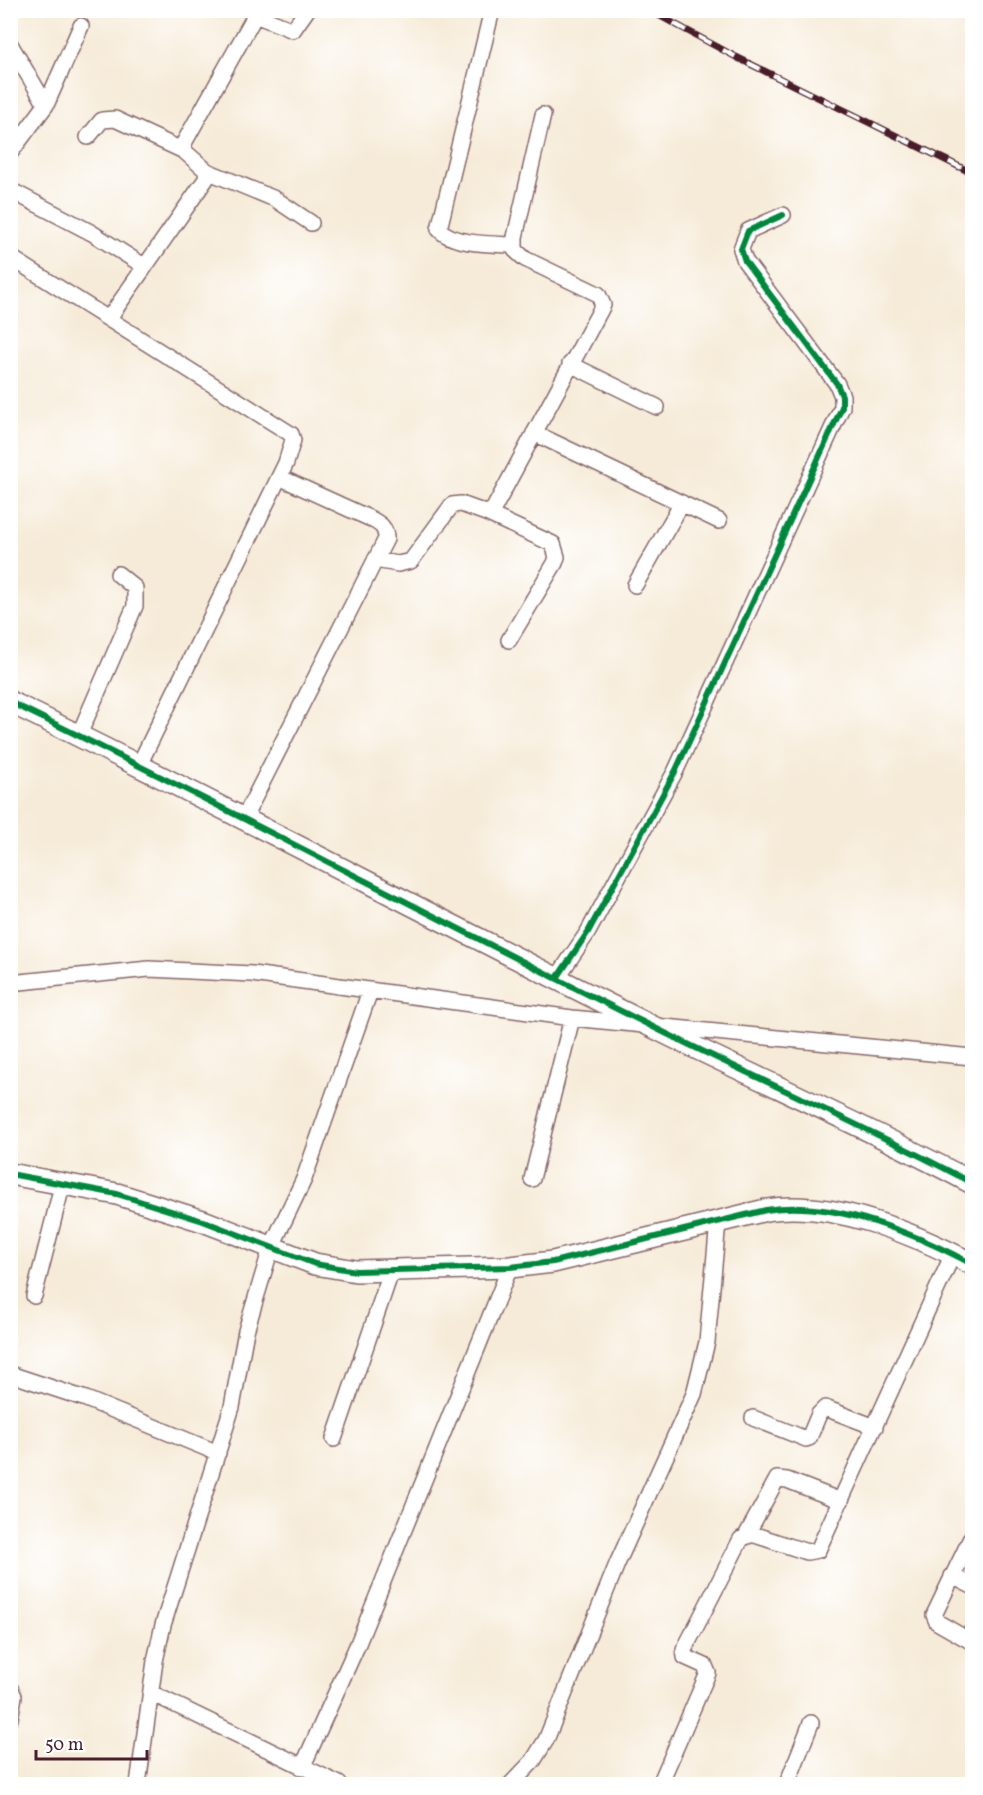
<svg xmlns="http://www.w3.org/2000/svg" width="983" height="1795" viewBox="0 0 983 1795" font-family="Vollkorn,serif">
  <style>
    .lines { fill: none; stroke-linecap: round; stroke-linejoin: round }
    .street-casing { stroke: #866668; stroke-width: 18 }
    .secondary-casing { stroke: #866668; stroke-width: 24 }
    .street { stroke: #fff; stroke-width: 15 }
    .secondary { stroke: #fff; stroke-width: 21 }
    .rail-casing { stroke: #4a1f2b; stroke-width: 7 }
    .rail { stroke: #fff; stroke-width: 4.5; stroke-dasharray: 14; stroke-linecap: butt }
    .cycleway-casing { stroke: #fff; stroke-width: 10 }
    .cycleway { stroke: #00873e; stroke-width: 6 }
  </style>
  <rect width="100%" height="100%" fill="#fff"/>
  <filter id="ink" filterUnits="userSpaceOnUse"><feTurbulence type="fractalNoise" baseFrequency=".0167" numOctaves="2"/><feDisplacementMap in="SourceGraphic" scale="12" xChannelSelector="R" yChannelSelector="G"/><feConvolveMatrix kernelMatrix="1 2 1 2 8 2 1 2 1" color-interpolation-filters="sRGB"/></filter>
  <filter id="wash" filterUnits="userSpaceOnUse"><feTurbulence type="fractalNoise" baseFrequency=".008" numOctaves="4" result="noise"/><feDisplacementMap in="SourceGraphic" scale="24" xChannelSelector="R" yChannelSelector="G"/><feGaussianBlur stdDeviation="1.35" result="paint"/><feColorMatrix in="noise" values="0 0 0 0 0 0 0 0 0 0 0 0 0 0 0 0 0 1.4 0 .05"/><feComposite in="paint" operator="in"/></filter>
  <g filter="url(#wash)">
    <rect width="100%" height="100%" fill="#f6ebd8"/>
  </g>
  <g filter="url(#ink)">
    <g class="lines">
      <!-- street casing -->
      <g class="street-casing">
        <path id="street" d="M492 10 439 229C452 245 495 244 514 245
          M255 15 293 30 307 10
          M10 44 46 105
          M88 137 102 120 115 119 184 151
          M10 153 46 105 81 26
          M207 171 275 199 311 223
          M10 190 92 233 144 266
          M10 257 291 434 293 440 286 463 139 765
          M109 318 206 179 207 171 184 151V143L252 21 255 10
          M570 364 657 407
          M534 433 719 521
          M486 513 553 544 557 557 555 563 509 640
          M375 560 398 564 411 561 452 505 461 504 486 513 493 510 601 309 603 305 598 294 525 259 515 250V237L543 115
          M635 585 682 503
          M79 735 135 606V588L118 574
          M244 818 386 539C386 527 380 524 371 519L279 477
          M557 978 588 932 676 770 842 407V396L837 384 745 261 741 249 748 231 783 215
          M10 983 149 969 252 974 572 1018 972 1057
          M532 1179 572 1018
          M34 1296 63 1182
          M10 1374 86 1399 218 1453
          M753 1418 806 1439 809 1438 819 1414 825 1408 875 1427
          M334 1439 391 1272
          M747 1534 777 1479 787 1480 841 1501
          M972 1536 934 1615 937 1622 972 1642
          M952 1576 972 1586
          M10 1688 14 1696 10 1719
          M151 1693 339 1784
          M302 1768 357 1646 510 1267
          M138 1784 155 1661 163 1625 232 1407 246 1331 271 1248 304 1179 370 991
          M511 1784 533 1761 546 1740 617 1564 694 1394 707 1342 718 1222
          M660 1784 708 1673 705 1666 685 1657 684 1650 741 1539 752 1534 807 1552 818 1550 953 1254
          M787 1784 811 1723"/>
      </g>
      <!-- secondary casing -->
      <g class="secondary-casing">
        <path id="secondary" d="M10 702C224 806 434 918 647 1024 755 1078 866 1126 972 1183
          M10 1174 117 1194 203 1221 315 1264 356 1271 510 1267 553 1262 766 1210C832 1199 915 1234 972 1264"/>
      </g>
      <!-- street -->
      <use href="#street" class="street"/>
      <!-- secondary -->
      <use href="#secondary" class="secondary"/>
      <!-- rail casing -->
      <g class="rail-casing">
        <path id="rail" d="M649 10 736 57 972 173"/>
      </g>
      <!-- rail -->
      <use href="#rail" class="rail"/>
      <!-- cycleway casing -->
      <g class="cycleway-casing">
        <path id="cycleway" d="M10 702C224 806 434 918 647 1024 755 1078 866 1126 972 1183
          M557 978 588 932 676 770 842 407V396L837 384 745 261 741 249 748 231 783 215
          M10 1174 117 1194 203 1221 315 1264 356 1271 510 1267 553 1262 766 1210C832 1199 915 1234 972 1264"/>
      </g>
      <!-- cycleway -->
      <use href="#cycleway" class="cycleway"/>
    </g>
  </g>
  <!-- margin -->
  <rect width="983" height="1795" fill="none" stroke="#fff" stroke-width="36"/>
  <!-- scale -->
  <path d="M36 1750v9h111v-9" fill="none" stroke="#4a1f2b" stroke-width="3"/>
  <text x="45" y="1750" font-size="18" fill="#4a1f2b" stroke="#ffffff" stroke-width="4.5" paint-order="stroke">50 m</text>
</svg>
